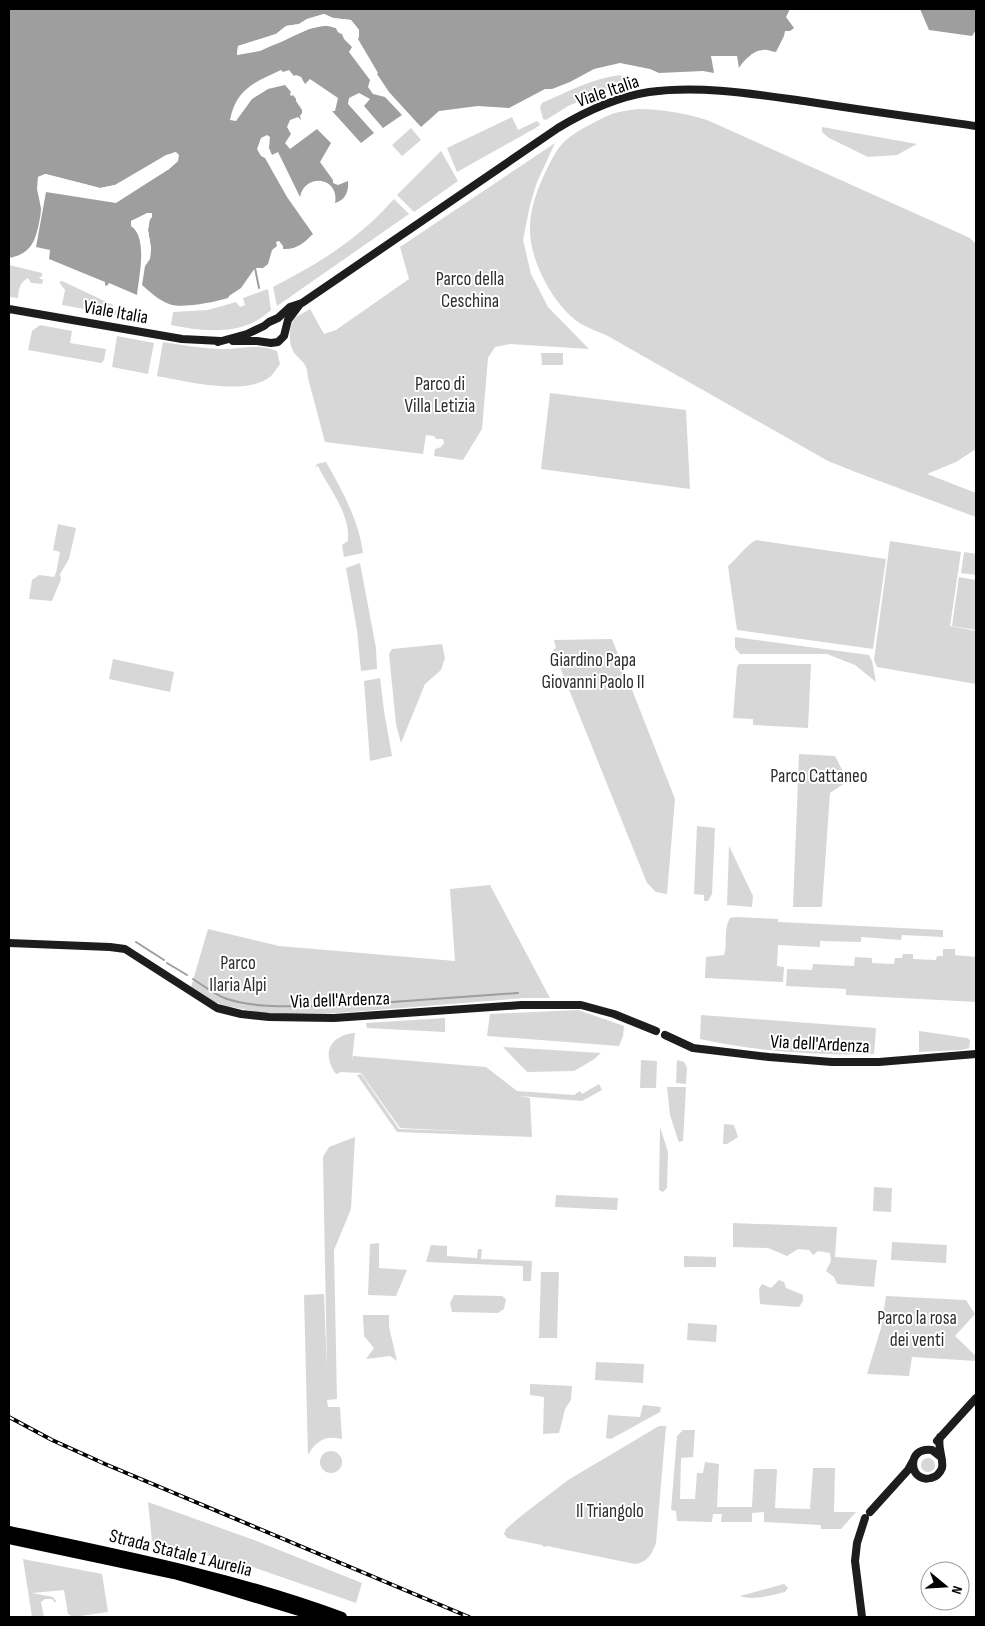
<svg xmlns="http://www.w3.org/2000/svg" width="985" height="1626" viewBox="0 0 985 1626" font-family="'Sofia Sans Condensed',sans-serif">
  <style>
    .green { fill: #d7d7d7 }
    .water { fill: #9e9e9e }
    .pier { fill: #fff }
    .lines { fill: none; stroke-linecap: round; stroke-linejoin: round }
    .stream { stroke: #9e9e9e; stroke-width: 2 }
    .secondary { stroke: #1d1d1d; stroke-width: 8 }
    .highway { stroke: #000; stroke-width: 10 }
    .rail-casing { stroke: #000; stroke-width: 4 }
    .rail { stroke: #fff; stroke-width: 2; stroke-dasharray: 5.5; stroke-linecap: butt }
    .labels { text-anchor: middle; stroke-width: 4; stroke-linejoin: round; paint-order: stroke }
    .street-label { font-size: 19px; fill: #000; stroke: #fff }
    .park-label { font-size: 19px; fill: #2e2e2e; stroke: #fff }
  </style>
  <rect width="100%" height="100%" fill="#fff"/>
  <!-- green -->
  <path class="green" d="M621 75 623 83 568 106 546 120 543 119 540 107 542 103C567 92 593 78 621 75Z
    M638 109C662 109 684 113 707 120L970 238 976 244V449L956 462 927 474 976 493V517L858 473 828 461 606 335C598 332 589 328 581 324 553 306 528 258 530 225 531 207 537 190 545 173 550 163 556 149 565 141 574 132 603 117 615 113 622 111 630 110 638 109Z
    M512 117 518 130 537 121 540 124 539 126 457 172 447 148Z
    M822 127 917 144 897 155 868 157 829 138 822 132Z
    M411 128 421 140 402 156 392 145Z
    M555 143 537 182 530 205 523 240 531 274 548 307 589 349 510 344 495 347 488 358 482 429 463 460 434 456 435 449 441 447 444 443 443 439H436L434 436 426 435 423 454 325 442 308 378C307 363 304 364 295 354 288 346 288 324 296 317 300 314 306 312 310 309L324 334 336 330 409 279 400 247Z
    M441 151 458 181 414 212 397 195Z
    M394 199 409 214 277 306 273 287C306 270 339 251 367 226 377 218 385 208 394 199Z
    M9 265 42 273V276L39 278 43 280 42 284 31 283 28 278C19 283 19 289 18 298L9 297Z
    M62 281 113 305 112 309 120 312 121 310 126 312 127 315 123 316 62 305 65 290 59 282Z
    M268 289 271 310C244 336 204 332 171 325L173 312 208 310 236 302 240 307 245 305 243 298Z
    M40 325 72 331 70 343 106 349 104 360 101 363 28 350 32 331Z
    M117 336 154 343 148 374 112 367Z
    M163 342C182 345 200 348 218 349 240 350 255 342 277 351L280 364C277 368 274 373 271 376 247 397 185 381 157 376Z
    M541 353H563V365H542Z
    M550 393 686 410 690 489 541 469Z
    M326 462C342 490 359 521 363 553L344 557 342 545 348 541C348 536 348 530 347 525 342 503 327 485 318 466L315 467 317 464Z
    M58 524 76 528 69 559 60 574 61 579 52 601 29 599 32 580 39 575 54 577 56 573 60 552 53 550Z
    M756 540 886 559 873 649 737 630 728 566C738 558 745 546 756 540Z
    M890 541 961 552 950 626 976 631V684L877 667 874 660Z
    M964 552 976 554V575L961 573Z
    M360 563 376 648 377 669 361 671 357 630 346 568Z
    M959 577 976 580V630L952 626Z
    M735 637 869 655 872 661 876 682 855 665 827 654H740L735 648Z
    M612 639 675 799 667 894 656 892 647 883 553 650 556 648 554 640Z
    M442 644 445 658 441 670 425 684 401 743 396 724 389 654 392 649Z
    M113 659 174 672 170 692 109 679Z
    M739 664H811L808 728 753 725V719L733 718 737 667Z
    M380 678 384 711 392 756 370 761 364 681Z
    M799 754 835 756 848 781 830 793 822 907H793Z
    M697 826 715 828 712 894 708 901H704V895L694 894Z
    M729 846 753 896 752 907 727 905Z
    M490 885 550 998H524L338 1013 269 1014 226 1006 214 1002 191 987 208 929 279 946 455 961 450 889Z
    M735 917 778 919V922L943 930V937L902 935 901 940 861 937V942L820 941V947L778 945 777 966 784 967 783 982 705 978 706 957 724 955C728 943 723 929 730 918Z
    M943 949H955V955L976 957V1002L846 995V989L786 986 787 969 812 970 813 964 854 966 855 957 872 958V963L894 964 895 958H902L903 954H913V959L936 960 937 956H943Z
    M578 1010 624 1026 623 1036 619 1046 487 1036 490 1014Z
    M701 1015 876 1028 874 1054C816 1056 756 1051 700 1039Z
    M445 1018V1032L367 1028 366 1023Z
    M919 1031 967 1038 970 1040 969 1048 962 1050 919 1052Z
    M355 1033 352 1060 353 1056 486 1067 517 1091 574 1095 580 1091 582 1094 599 1084 602 1090 582 1101 519 1096 530 1098 532 1137 397 1132 357 1075 361 1074 399 1129 460 1131 400 1128 361 1073 341 1072 336 1074C321 1054 330 1035 355 1033Z
    M503 1047 601 1053 593 1060 574 1071 527 1072Z
    M641 1060 657 1061 656 1088H640Z
    M677 1060 684 1062 687 1067 686 1084 676 1083Z
    M667 1087H686L683 1141 679 1142 678 1140 670 1115Z
    M724 1124 734 1125 738 1137 727 1144H723Z
    M660 1127 668 1152 667 1188 663 1192 659 1190Z
    M355 1137 351 1209 334 1250 337 1399 327 1400 328 1407H340L342 1439C325 1435 316 1441 308 1455L304 1295 324 1294 327 1371 323 1157 329 1147Z
    M874 1187 892 1188 891 1212 873 1211Z
    M556 1195 618 1198 617 1210 555 1207Z
    M733 1223 837 1227 835 1257 877 1260 874 1287 837 1284 834 1277 826 1271 831 1261 830 1253 818 1251 813 1255 809 1250 798 1249 787 1256 768 1248 733 1247Z
    M892 1242 947 1245 946 1263 891 1260Z
    M379 1243V1268L407 1270 396 1296 368 1295 370 1244Z
    M431 1245 447 1246V1256L477 1258 478 1249H482L481 1259 532 1261 531 1281H523V1266L426 1262Z
    M684 1256 716 1257V1267H684Z
    M541 1272H559L557 1338H539Z
    M779 1280 784 1282 786 1288 803 1295V1301L799 1307 760 1304 759 1289 762 1284 771 1288Z
    M454 1295 502 1296 506 1299 504 1309 498 1313 452 1312 450 1303Z
    M886 1296 966 1300 975 1314 955 1336 976 1356V1361L912 1357 909 1376 867 1374 881 1328Z
    M363 1315H389V1327L397 1361 390 1356 366 1359 374 1348 364 1336Z
    M688 1323 717 1325 716 1342 687 1340Z
    M596 1362 644 1364 643 1383 595 1380Z
    M530 1384 572 1386 571 1400 565 1409 559 1433 543 1434 544 1397 530 1395Z
    M643 1405 661 1407 660 1412 611 1439 606 1438 608 1415 640 1417Z
    M659 1426H666L656 1543C652 1554 647 1563 635 1564L547 1546 544 1547 542 1545 507 1538 504 1534 506 1529 521 1516 568 1480Z
    M683 1430H695L693 1457 681 1458 680 1499H695L697 1473H703L705 1462 719 1464 717 1507H752L754 1469H777L775 1508 810 1509 813 1468H835L834 1512H856L841 1529H821V1525L764 1522V1512L752 1513V1522H721L722 1514H713L712 1522 677 1521 676 1511 671 1510 677 1436Z
    M320 1462a11 11 0 1 1 22 0a11 11 0 1 1-22 0Z
    M921 1465a7 7 0 1 1 14 0a7 7 0 1 1-14 0Z
    M148 1502 254 1540 362 1583 356 1603 250 1566 152 1541Z
    M23 1559 102 1574 108 1612 73 1617 68 1614 64 1590 32 1593 53 1597 56 1601 55 1603 52 1599H45L41 1602 44 1617H32Z
    M784 1584 788 1588 785 1592C772 1595 754 1601 740 1596Z"/>
  <!-- water -->
  <path class="water" d="M9 9H790L786 17 794 28 790 31H785L784 36 776 52C771 52 767 49 763 50 754 50 743 61 739 68L737 56H711L714 73 703 71 659 73 650 69 620 63 594 69 570 82 552 89H545L509 108 478 106 439 111 421 127 389 92 377 74 378 73 358 39 359 30 351 20 333 18 324 14 307 19 299 24 286 26 276 34 238 46 237 55C250 51 263 48 276 44 295 37 315 20 336 28L338 32 342 34 344 39 352 47 349 52 370 80 368 87 373 94 385 97 402 115 383 128 364 106 370 99 359 93 349 98 348 104 374 133 361 143 332 111H335L338 98 310 79 305 84 301 77 296 75 294 76 289 70 283 72 281 70C255 82 236 89 230 120L236 121 252 99 268 89 285 85 291 92 290 94 291 96 293 95 296 99V101L302 110V113L300 116 301 120 298 117 290 120 287 127 291 134 285 143 290 149 317 129 331 143 320 162 333 180V183L338 185 348 181C349 192 345 200 335 203 340 177 305 172 300 197L278 152 272 155 269 148 270 137 267 135 261 138 257 149 261 156 265 158 287 197 313 234C304 243 296 250 283 249V246L279 241 276 242 277 246 272 250 268 264 263 268H255L241 288 229 296 228 298C215 302 185 308 172 305 161 302 151 293 142 285L145 266 150 258 151 248 148 230 151 213 131 221V226C148 237 139 277 137 295L109 283 107 286 105 285V282L49 259 50 250 36 247 46 192 116 203 169 169 178 161 175 152 115 185 100 188 46 174 38 177C37 189 41 197 41 208 41 213 40 218 39 223 35 243 30 254 9 258Z
    M920 9H976V30L972 36 929 30Z"/>
  <!-- pier -->
  <path class="pier" d="M324 14 333 18 351 20 359 30V38L356 36 357 31 350 23 333 20 324 17 308 21 300 27 287 29 277 36 240 48V53L245 50 250 51 259 48 308 27 327 22 337 26 340 30 344 32 342 34 338 32 336 28 327 25 309 29 260 51 237 55 238 46 276 34 286 26 299 24 307 19Z
    M176 152 179 155 178 161 169 169 132 192H127L168 167 175 160 176 156 175 155 167 157 116 187 100 191 46 177 40 179V189L42 201 46 189 65 192 46 190 41 208 37 189 38 177 45 174 100 188 115 185 166 155Z
    M147 213H152V217L149 221 148 230 151 248 150 259 145 266 148 258V248L145 230 146 221 149 216 134 222 132 225 131 221Z"/>
  <g class="lines">
    <!-- stream -->
    <path class="stream" d="M255 268 259 288
      M136 942 164 960
      M167 963 187 975
      M193 979C204 986 215 995 227 999 259 1009 294 1006 327 1006
      M350 1005 518 993"/>
    <!-- secondary -->
    <path class="secondary" d="M9 309 182 339 221 341
      M233 341H257L271 343 278 342 284 336 288 320 300 304
      M218 342 247 334 264 326 269 322 278 318 290 307 302 303 558 128C586 111 617 97 649 92 700 85 754 94 804 101 861 110 919 118 976 126
      M9 943 110 947 125 949 217 1008 241 1014 269 1017 334 1018 521 1005H581L614 1014 656 1031
      M665 1035 693 1048 769 1057 832 1062H879L976 1054
      M940 1437C937 1448 944 1458 942 1468 940 1473 936 1477 931 1478 909 1484 905 1446 932 1450L941 1457
      M937 1441 976 1398
      M870 1512 908 1470 913 1461
      M862 1617 855 1561 857 1543 865 1518"/>
    <!-- highway -->
    <path class="highway" d="M9 1531C121 1555 234 1577 342 1617
      M9 1539 174 1574 223 1588 319 1617"/>
    <!-- rail casing -->
    <g class="rail-casing">
      <path id="rail" d="M9 1417 52 1440 105 1464 469 1617"/>
    </g>
    <!-- rail -->
    <use href="#rail" class="rail"/>
  </g>
  <g class="labels">
    <!-- street labels -->
    <g class="street-label">
      <text transform="translate(607 90) rotate(-19)" y="7">Viale Italia</text>
      <text transform="translate(116 311) rotate(10)" y="7">Viale Italia</text>
      <text transform="translate(340 999) rotate(-2)" y="7">Via dell'Ardenza</text>
      <text transform="translate(820 1043) rotate(3)" y="7">Via dell'Ardenza</text>
      <text transform="translate(181 1552) rotate(14)" y="7">Strada Statale 1 Aurelia</text>
    </g>
    <!-- park labels -->
    <g class="park-label">
      <text x="470" y="285">Parco della<tspan x="470" dy="22">Ceschina</tspan></text>
      <text x="440" y="390">Parco di<tspan x="440" dy="22">Villa Letizia</tspan></text>
      <text x="593" y="666">Giardino Papa<tspan x="593" dy="22">Giovanni Paolo II</tspan></text>
      <text x="819" y="782">Parco Cattaneo</text>
      <text x="238" y="969">Parco<tspan x="238" dy="22">Ilaria Alpi</tspan></text>
      <text x="917" y="1324">Parco la rosa<tspan x="917" dy="22">dei venti</tspan></text>
      <text x="610" y="1517">Il Triangolo</text>
    </g>
  </g>
  <!-- border -->
  <rect width="985" height="1626" fill="none" stroke="#000000" stroke-width="20"/>
  <!-- north arrow -->
  <g transform="translate(945 1586) rotate(108)"><circle r="24" fill="#ffffff" stroke="#999999"/>
  <path d="M0-4L9 19L0 12L-9 19Z" fill="#000000"/>
  <text y="-8" font-size="14" font-weight="bold" text-anchor="middle" fill="#000000">N</text>
  </g>
</svg>
